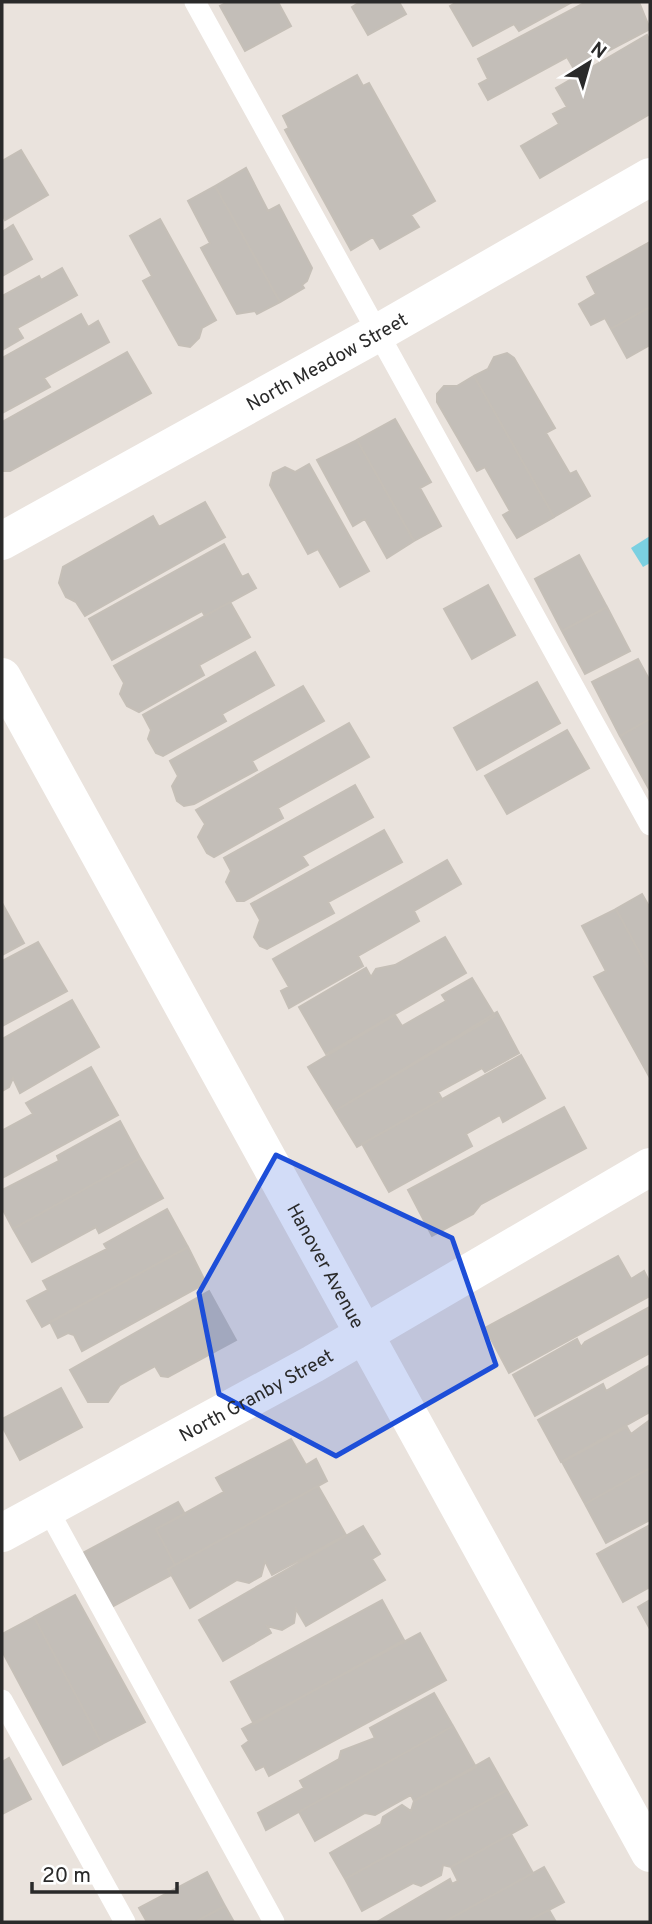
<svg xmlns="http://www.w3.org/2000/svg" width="652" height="1924" viewBox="0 0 652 1924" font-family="Overpass,sans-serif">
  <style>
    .water { fill: #7bd0e1 }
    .building { fill: #c3beb8; stroke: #c5bfb7; stroke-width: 2 }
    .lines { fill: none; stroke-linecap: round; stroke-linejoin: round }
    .lane { stroke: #fff; stroke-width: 21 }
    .street { stroke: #fff; stroke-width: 38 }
    .secondary { stroke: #fff; stroke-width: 38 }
    .marked { fill: #1d4ed8; fill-opacity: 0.2; stroke: #1d4ed8; stroke-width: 5; stroke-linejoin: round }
    .labels { text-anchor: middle; stroke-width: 7; stroke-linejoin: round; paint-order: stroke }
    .street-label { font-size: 19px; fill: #2a2a2a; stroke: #fff }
  </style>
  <rect width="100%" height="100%" fill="#eae3dd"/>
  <!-- water -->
  <path class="water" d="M650 536V563L643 567 631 548Z"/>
  <!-- building -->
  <path class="building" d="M228 2H278L291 26 245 51 220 6Z
    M360 2H399L406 14 368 35 352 7Z
    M457 2H572L519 31 514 24 473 46 450 6Z
    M586 2H639L650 29 574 69 567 57 488 100 479 84 488 79 478 59Z
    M647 35 650 41V114L540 178 521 146 559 124 553 114 567 107 556 88Z
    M357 75 363 86 369 83 435 201 411 215 419 227 380 249 373 237 351 250 285 130 289 128 283 116Z
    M21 150 48 195 5 220 2 214V161Z
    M246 168 268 211 279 205 312 268 307 281 302 285 304 288 280 302 215 186Z
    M215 186 280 302 257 314 255 311 237 314 201 248 210 243 188 201Z
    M160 219 216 320 202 328 199 338 190 347 179 345 143 281 152 276 130 236Z
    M13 225 32 259 2 276V232Z
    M650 242V307L611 329 605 318 591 325 579 304 596 294 587 277Z
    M62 268 77 295 17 328 23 338 2 350V296L39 276 41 280Z
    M650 307V345L627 358 611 329Z
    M81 314 88 327 98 321 109 342 44 378 50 387 2 413V358Z
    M127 352 151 393 10 471H2V422Z
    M507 353 514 358 555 428 546 433 570 474 576 471 590 496 554 517 474 376 488 369 494 357Z
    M474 376 554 517 517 538 503 515 510 511 485 467 477 471 437 402V394L444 386H457Z
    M395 419 431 482 420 488 441 526 414 541 357 440Z
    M357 440 414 541 387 558 365 519 353 526 317 460Z
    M309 464 369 571 340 587 318 549 308 554 270 485 273 473 285 467 295 472Z
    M205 502 225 537 85 616 76 602 66 597 59 583 63 567 153 516 159 527Z
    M224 544 242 577 248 574 256 588 205 616 202 611 112 660 89 619Z
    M579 555 607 607 562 631 535 579Z
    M488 585 515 635 472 659 444 609Z
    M230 602 250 637 199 665 204 675 139 712 127 706 120 694 124 683 114 666Z
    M607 607 630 651 585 674 562 631Z
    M255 652 274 685 222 714 226 721 163 756 156 753 148 739 151 730 143 715Z
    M638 659 650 681V719L620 736 592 682Z
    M537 682 560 723 477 770 454 728Z
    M303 686 324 721 252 761 257 770 194 804 184 806 177 801 172 786 178 776 170 761Z
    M650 719V791L620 736Z
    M349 723 369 757 278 808 283 818 214 857 207 853 198 837 205 824 196 810Z
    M567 730 589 768 507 814 485 776Z
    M355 785 373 817 302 856 308 865 244 901H237L226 882 231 871 224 858Z
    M384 830 402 862 328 902 334 913 267 949 260 946 254 937 260 920 251 904Z
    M447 860 461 884 414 911 419 921 358 956 363 966 289 1008 281 991 289 987 273 959Z
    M642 894 650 908V972L616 909Z
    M2 903 24 943 2 955Z
    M616 909 650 972V1078L594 977 606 971 582 926Z
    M445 937 466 973 326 1054 299 1007 366 968 371 977 376 969 395 965Z
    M38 942 67 991 2 1026V961Z
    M472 978 495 1016 335 1111 308 1067 395 1015 402 1026 446 1001 442 995Z
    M72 1000 99 1047 20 1093 13 1078 9 1087 2 1091V1039Z
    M497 1012 519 1053 485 1072 482 1068 438 1092 442 1099 357 1147 335 1111Z
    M521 1055 545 1098 503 1122 500 1115 466 1134 472 1146 389 1192 362 1144Z
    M91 1067 118 1115 2 1178 3 1130 33 1114 26 1103Z
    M564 1107 586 1148 481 1204 473 1214 432 1236 408 1190Z
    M120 1121 140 1158 13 1229 2 1208V1190L59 1161 57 1156Z
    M140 1158 163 1198 99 1233 96 1227 32 1262 13 1229Z
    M167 1209 188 1247 42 1327 27 1301 48 1290 43 1281 107 1249 104 1244Z
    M188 1247 206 1283 82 1351 74 1335 68 1333 58 1338 50 1322Z
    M618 1256 631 1279 644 1271 650 1283V1296L509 1373 485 1328Z
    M209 1291 236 1340 168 1377 161 1376 155 1366 120 1385 108 1402H88L70 1370Z
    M648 1308 650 1353 535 1416 513 1375 577 1339 581 1347 585 1342Z
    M650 1365V1412L561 1462 538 1420 603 1384 606 1391Z
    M61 1388 82 1427 20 1460 2 1426V1419Z
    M650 1420V1468L585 1504 562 1462 627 1427 631 1434Z
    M291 1439 306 1465 316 1459 327 1481 175 1565 156 1529 224 1492 216 1478Z
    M650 1468V1520L606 1543 585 1504Z
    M318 1486 346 1535 272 1575 265 1561 261 1576 249 1583 237 1580 190 1608 168 1569Z
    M178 1502 185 1514 156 1529 175 1565 168 1569 171 1575 110 1608 81 1554Z
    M650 1525V1587L623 1602 597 1554Z
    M363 1526 380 1554 372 1559 385 1580 306 1626 296 1609 294 1623 282 1630 267 1626 271 1633 223 1661 199 1620Z
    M75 1595 145 1722 102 1744 34 1617Z
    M382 1600 404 1640 254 1724 231 1682Z
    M650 1600V1629L638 1607Z
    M34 1617 102 1744 63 1765 2 1651V1634Z
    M420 1633 446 1680 269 1776 264 1766 256 1770 242 1746 249 1741 242 1729Z
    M434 1693 453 1726 266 1830 258 1813 304 1788 300 1781 339 1759 341 1751 375 1738 370 1728Z
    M453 1726 476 1767 414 1801 411 1795 375 1815 365 1813 315 1841 299 1812Z
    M9 1758 31 1799 2 1814V1762Z
    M489 1758 507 1790 345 1879 330 1853 381 1824 383 1817 402 1805 411 1811 414 1801Z
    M507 1790 527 1825 451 1867 443 1865 441 1875 421 1886 413 1883 362 1911 345 1879Z
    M511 1834 533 1873 444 1922H377L450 1879 452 1884 458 1881 451 1867Z
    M544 1867 564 1902 526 1922H444Z
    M207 1872 225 1906 195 1922H147L139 1908Z
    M225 1906 234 1922H195Z
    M549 1910 556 1922H526Z"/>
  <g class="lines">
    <!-- lane -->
    <path class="lane" d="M195 2 650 825
      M47 1508 274 1922
      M2 1700 125 1922"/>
    <!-- street -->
    <g class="street">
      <path id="s1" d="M2 677 650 1853"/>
      <path id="s2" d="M2 1533 313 1364 650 1167"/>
    </g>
    <!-- secondary -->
    <path class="secondary" id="s3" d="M2 541 376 334 650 177"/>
  </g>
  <!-- marked area -->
  <path class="marked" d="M276 1155 452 1238 496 1365 336 1456 219 1394 199 1293Z"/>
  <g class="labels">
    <!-- street labels -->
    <g class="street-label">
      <text dy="7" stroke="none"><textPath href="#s3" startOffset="371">North Meadow Street</textPath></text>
      <text dy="7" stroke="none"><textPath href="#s1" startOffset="672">Hanover Avenue</textPath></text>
      <text dy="7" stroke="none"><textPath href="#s2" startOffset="289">North Granby Street</textPath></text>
    </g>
  </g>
  <!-- border -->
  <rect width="652" height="1924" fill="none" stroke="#2a2a2a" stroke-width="7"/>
  <!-- north arrow -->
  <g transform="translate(589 63) rotate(37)" stroke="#ffffff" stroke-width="5" paint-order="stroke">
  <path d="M0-5L12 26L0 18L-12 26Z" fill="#2a2a2a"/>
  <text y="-10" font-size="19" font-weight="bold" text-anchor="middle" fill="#2a2a2a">N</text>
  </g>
  <!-- scale -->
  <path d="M32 1882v10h145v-10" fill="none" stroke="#2a2a2a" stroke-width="3.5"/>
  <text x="42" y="1882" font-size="21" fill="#2a2a2a" stroke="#ffffff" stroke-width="5" paint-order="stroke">20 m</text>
</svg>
